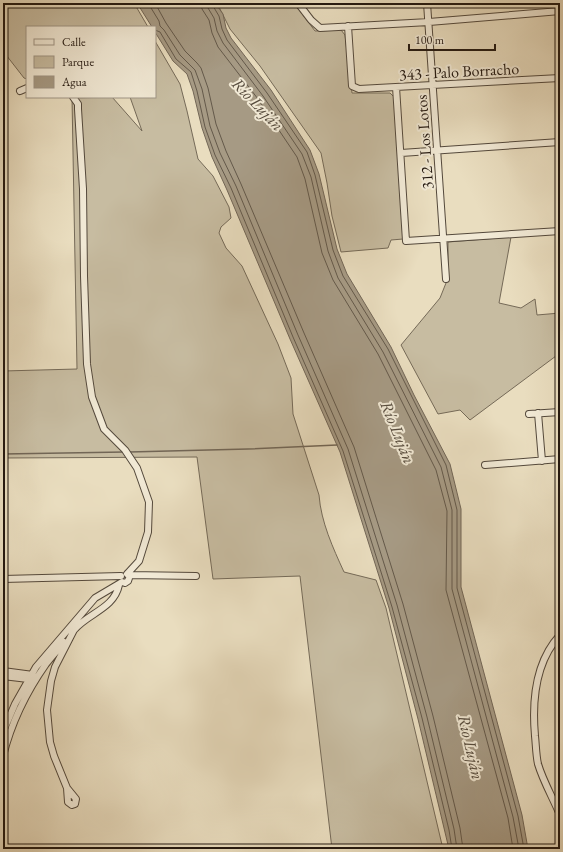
<svg xmlns="http://www.w3.org/2000/svg" width="563" height="852" viewBox="0 0 563 852" font-family="'EB Garamond',serif">
  <style>
    .green { fill: #c7bca1; stroke: #756a58 }
    .water { fill: #a69a84; stroke: #726656 }
    .lines { fill: none; stroke-linecap: round; stroke-linejoin: round }
    .shore { stroke: #64594a; stroke-width: 1 }
    .stream { stroke: #726656; stroke-width: 1.5 }
    .street-casing { stroke: #54493c; stroke-width: 8 }
    .street { stroke: #f1e9d5; stroke-width: 6 }
    .labels { text-anchor: middle; stroke-width: 4; stroke-linejoin: round; paint-order: stroke }
    .street-label { font-size: 16px; fill: #231810; stroke: #f1e9d5 }
    .water-label { font-size: 17px; font-style: italic; fill: #574c3e; stroke: #f1e9d5 }
  </style>
  <rect width="100%" height="100%" fill="#e9ddbf"/>
  <filter id="stains"><feTurbulence type="fractalNoise" baseFrequency=".005" numOctaves="4"/><feColorMatrix values="0 0 0 0 .2 0 0 0 0 .09 0 0 0 0 .02 0 0 0 .5 -.17"/></filter>
  <radialGradient id="worn" r=".72"><stop offset=".6" stop-color="#630" stop-opacity="0"/><stop offset="1" stop-color="#630" stop-opacity=".3"/></radialGradient>
  <!-- green -->
  <path class="green" d="M3 3H134L148 27H27V79L24 78 3 51Z
    M217 3H294L315 31 341 30 345 35 352 93H390L394 97 403 239 391 240 388 248 341 252 332 216 327 183 321 153 260 66 230 29Z
    M155 41 180 84 187 111 198 159 213 176 229 207 231 218 221 227 219 233 226 248 242 266 278 344 291 378 293 414 319 495C321 522 333 548 344 572L376 580 386 608 443 849H332L300 576 213 579 197 457 3 458V371L77 369 72 98 112 97 142 131 130 97H155Z
    M511 237 499 303 521 308 535 299 537 315 560 313V353L470 420 460 410 438 414 401 345 440 298 448 278V242Z"/>
  <!-- water -->
  <path class="water" d="M137 3H215L223 14 226 28 231 38 271 90 310 150 319 174 337 249 347 274 391 347 414 395 450 464 461 509V587L522 815 528 849H449L418 719 389 608 340 452 290 339 227 190 212 157 202 128 193 91 187 74 173 61 155 32V27H152Z"/>
  <g class="lines">
    <!-- shore -->
    <path class="shore" d="M148 3 159 21 160 26 164 30 180 55 195 70 202 89 210 126 220 153 236 186 298 335 348 449 397 605 427 717 454 829 457 849
      M155 3 166 23 185 51 197 63 201 68 208 88 216 124 226 151 241 184 304 333 354 447 403 604 433 716 460 828 463 849
      M201 3 202 9 209 20 212 33 218 47 258 99 297 157 305 179 322 253 333 280 378 354 436 470 447 511 446 590 508 818 513 849
      M207 3 208 8 214 18 217 31 223 43 263 96 302 154 311 177 328 251 338 278 383 352 441 467 452 510V589L513 817 519 849
      M212 3 213 6 219 16 222 29 227 40 267 93 307 152 315 175 333 250 343 276 388 349 446 465 457 510V588L518 816 524 849
      M155 30 160 32 176 59 191 72 197 91 205 127 215 155 231 188 293 337 343 451 392 607 422 718 449 830 452 849"/>
    <!-- stream -->
    <path class="stream" d="M129 452 248 449 337 445
      M3 454 125 452"/>
    <!-- street casing -->
    <g class="street-casing">
      <path id="street" d="M298 3 311 20 320 28 429 22 560 11
        M427 3 446 279
        M348 26 352 86 359 89 560 78
        M396 87 406 241 560 231
        M20 91 27 88
        M73 97 78 104V109L83 189 84 276 87 364 92 397 104 429 125 450 137 468 149 502 148 532 139 561 127 574
        M401 153 560 142
        M538 413 542 461
        M529 414 560 412
        M485 465 560 459
        M127 574 129 575 196 576
        M3 579 121 576
        M74 630C88 613 114 609 119 585
        M560 635C535 662 532 702 535 736 536 745 536 755 538 764 543 781 553 798 560 815
        M3 671 33 675
        M3 676 28 679 31 681
        M3 732 15 704 36 667 95 598 122 582 125 583 128 581 129 578V575
        M3 756C11 724 27 691 46 664 52 656 59 649 64 642
        M67 788 76 799 75 804 72 805 68 802 67 788 54 756 50 742 47 710 51 681 55 667 75 628 73 624"/>
    </g>
    <!-- street -->
    <use href="#street" class="street"/>
  </g>
  <g class="labels">
    <!-- street labels -->
    <g class="street-label">
      <text transform="translate(459 71) rotate(-3)" y="6">343 - Palo Borracho</text>
      <text transform="translate(424 142) rotate(-94)" y="6">312 - Los Lotos</text>
    </g>
    <!-- water labels -->
    <g class="water-label">
      <text transform="translate(258 104) rotate(46)" y="6">Río Luján</text>
      <text transform="translate(398 432) rotate(68)" y="6">Río Luján</text>
      <text transform="translate(471 747) rotate(77)" y="6">Río Luján</text>
    </g>
  </g>
  <!-- margin -->
  <rect width="563" height="852" fill="none" stroke="#e9ddbf" stroke-width="16"/>
  <rect x="4" y="4" width="555" height="844" fill="none" stroke="#231810" stroke-width="2"/>
  <rect x="8" y="8" width="547" height="836" fill="none" stroke="#231810"/>
  <!-- legend -->
  <rect x="26" y="26" width="130" height="72" fill="#f1e9d5" stroke="#9f9586"/>
  <rect x="34" y="39" width="20" height="6" fill="#f1e9d5" stroke="#9f9586"/>
  <text x="62" y="46" font-size="12" fill="#231810">Calle</text>
  <rect x="34" y="56" width="20" height="12" fill="#c7bca1" stroke="#9f9586"/>
  <text x="62" y="66" font-size="12" fill="#231810">Parque</text>
  <rect x="34" y="76" width="20" height="12" fill="#a69a84" stroke="#9f9586"/>
  <text x="62" y="86" font-size="12" fill="#231810">Agua</text>
  <!-- scale -->
  <path d="M409 44v6h86v-6" fill="none" stroke="#231810" stroke-width="2"/>
  <text x="415" y="44" font-size="12" fill="#231810" stroke="#f1e9d5" stroke-width="3" paint-order="stroke">100 m</text>
  <rect width="100%" height="100%" filter="url(#stains)"/>
  <rect width="100%" height="100%" fill="url(#worn)"/>
</svg>
